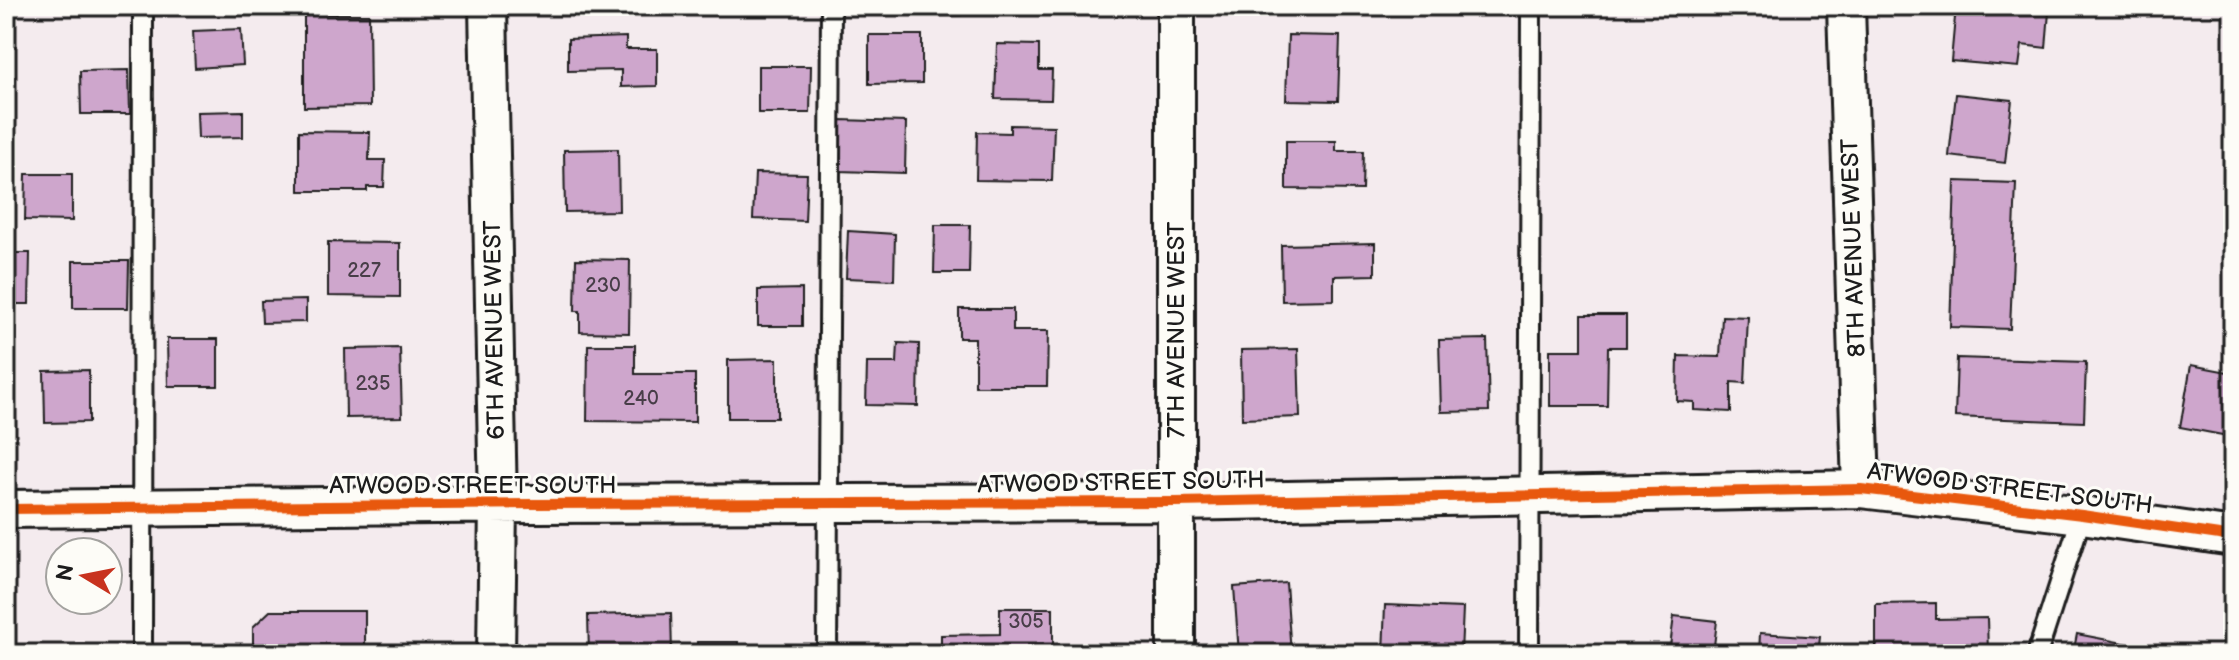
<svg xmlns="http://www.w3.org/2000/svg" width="2239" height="660" viewBox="0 0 2239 660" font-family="'Balsamiq Sans',sans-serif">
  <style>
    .building { fill: #cea6cc; stroke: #1c1c1c; stroke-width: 2 }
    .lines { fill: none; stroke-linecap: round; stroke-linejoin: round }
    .service-casing { stroke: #1c1c1c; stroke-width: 24 }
    .minor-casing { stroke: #1c1c1c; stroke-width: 42 }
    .service { stroke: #fdfcf7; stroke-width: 18 }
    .minor { stroke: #fdfcf7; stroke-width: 36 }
    .cycleway-casing { stroke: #fdfcf7; stroke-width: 15 }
    .cycleway { stroke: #e8590c; stroke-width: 10 }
    .labels { text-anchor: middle; stroke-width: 6; stroke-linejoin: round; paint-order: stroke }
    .number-label { font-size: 20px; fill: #483e48 }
    .street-label { font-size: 24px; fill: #1c1c1c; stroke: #fdfcf7 }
  </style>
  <rect width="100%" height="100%" fill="#f4ebee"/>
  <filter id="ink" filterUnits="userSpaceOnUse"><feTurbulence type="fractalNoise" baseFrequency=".0125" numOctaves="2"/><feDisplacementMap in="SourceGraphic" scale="16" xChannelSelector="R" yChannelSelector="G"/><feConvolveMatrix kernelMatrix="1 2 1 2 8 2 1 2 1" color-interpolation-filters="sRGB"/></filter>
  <g filter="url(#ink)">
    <!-- building -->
    <path class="building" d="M929 6H961V15L929 16Z
      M1956 6 2049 12 2046 48 2022 45 2019 67 1951 61Z
      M304 14H369L370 106 304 107Z
      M241 29 243 65 195 68 193 31Z
      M869 35H922V83L869 84Z
      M1288 35 1340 36 1338 101 1286 100Z
      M626 37V49H657V86L621 87V70L568 71V39Z
      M997 44 1039 45V70H1052L1051 100 995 99Z
      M758 66H811L810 113H758Z
      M129 70 130 114H81L80 71Z
      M1956 94 2012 100 2005 163 1949 156Z
      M243 111V137L198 138 197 112Z
      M840 120 906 122 905 173 838 171Z
      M1010 125 1054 126 1052 181 976 180 977 132 1010 133Z
      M299 131 370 132 369 160H385L384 187H367V191H299Z
      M1286 141H1336V151H1363L1362 190 1286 189Z
      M618 149 619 211 565 212 564 150Z
      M755 173 807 174 805 221 753 219Z
      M26 174H72V221L25 220Z
      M1955 181 2016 183 2010 329 1950 327Z
      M935 225H970L969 273H934Z
      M848 231 895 234 894 280 846 278Z
      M6 233H13L12 253H30L29 304H6Z
      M328 242 400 243V297L328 296Z
      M1375 243V275L1334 276V300L1282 301 1281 245Z
      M576 259 630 260 629 333 580 332V311H575Z
      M73 261H129L128 308H73Z
      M802 289V326H758V290Z
      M306 300V322L262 323 261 301Z
      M959 309H1013V331H1048L1047 386H975V338H959Z
      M1582 315H1626V347H1608L1607 406H1550V350H1582Z
      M1722 316 1748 317 1745 383 1731 382V412L1694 410V402L1677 401 1678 356 1720 357Z
      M167 339H218V386H168Z
      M1487 339 1489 411 1441 412 1439 340Z
      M898 343 919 344 918 406 866 405 867 363H897Z
      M588 345H635V374H695V422L587 421Z
      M400 348 402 417 346 418 345 349Z
      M1298 349 1300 417 1242 419 1241 350Z
      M1957 358 2086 362 2084 422 1955 417Z
      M777 359V418H728V360Z
      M2191 365 2233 373V437L2180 427Z
      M89 370V422L45 423 44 371Z
      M1286 583 1291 654H1239L1234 587Z
      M6 598 12 599 10 654H6Z
      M1936 603V619L1987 618 1988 654H1876V604Z
      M1385 605 1463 608 1461 654H1383Z
      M1000 608H1053V654H941V635L1000 634Z
      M270 611H365V654H253V627Z
      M671 613 672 654H589L588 615Z
      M1674 616 1717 621 1713 654H1669Z
      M1760 633 1820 637 1818 654H1759Z
      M2077 634 2180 654H2073Z
      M697 642H738V654H697Z"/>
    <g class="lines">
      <!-- service casing -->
      <g class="service-casing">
        <path id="service" d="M142 654 143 6
          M827 654 831 6
          M1529 654 1531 6
          M2037 654 2082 515"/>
      </g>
      <!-- minor casing -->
      <g class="minor-casing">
        <path id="minor" d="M488 6 498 504 496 654
          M1846 6 1861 489
          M6 509 533 504 1176 502 1861 489 2082 515 2233 537
          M1176 654V6"/>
      </g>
      <!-- service -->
      <use href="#service" class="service"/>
      <!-- minor -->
      <use href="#minor" class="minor"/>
      <!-- cycleway casing -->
      <g class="cycleway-casing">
        <path id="cycleway" d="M6 509 533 504 1176 502 1861 489 2082 515 2233 537"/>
      </g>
      <!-- cycleway -->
      <use href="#cycleway" class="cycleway"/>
    </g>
  </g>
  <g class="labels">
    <!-- number labels -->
    <g class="number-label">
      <text x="364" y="277">227</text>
      <text x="603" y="292">230</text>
      <text x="373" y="390">235</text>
      <text x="641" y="405">240</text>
      <text x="1026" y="628">305</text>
    </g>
    <!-- street labels -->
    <g class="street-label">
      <text transform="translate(1853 248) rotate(-92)" y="8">8TH AVENUE WEST</text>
      <text transform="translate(494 330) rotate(-91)" y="8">6TH AVENUE WEST</text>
      <text transform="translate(1176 330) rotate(-90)" y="8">7TH AVENUE WEST</text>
      <text transform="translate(1121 482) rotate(-1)" y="8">ATWOOD STREET SOUTH</text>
      <text x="473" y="493">ATWOOD STREET SOUTH</text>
      <text transform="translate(2010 488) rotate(7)" y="8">ATWOOD STREET SOUTH</text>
    </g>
  </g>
  <!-- margin -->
  <rect width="2239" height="660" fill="none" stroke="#fdfcf7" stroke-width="32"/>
  <rect x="16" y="16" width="2207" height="628" fill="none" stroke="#1c1c1c" stroke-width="3" filter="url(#ink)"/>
  <!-- north arrow -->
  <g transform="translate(84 576) rotate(280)"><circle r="38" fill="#fdfcf7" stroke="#a3a29f" stroke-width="2"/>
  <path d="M0-6L14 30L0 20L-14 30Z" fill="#c8321e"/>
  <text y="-12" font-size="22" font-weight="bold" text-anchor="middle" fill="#1c1c1c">N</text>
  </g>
</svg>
